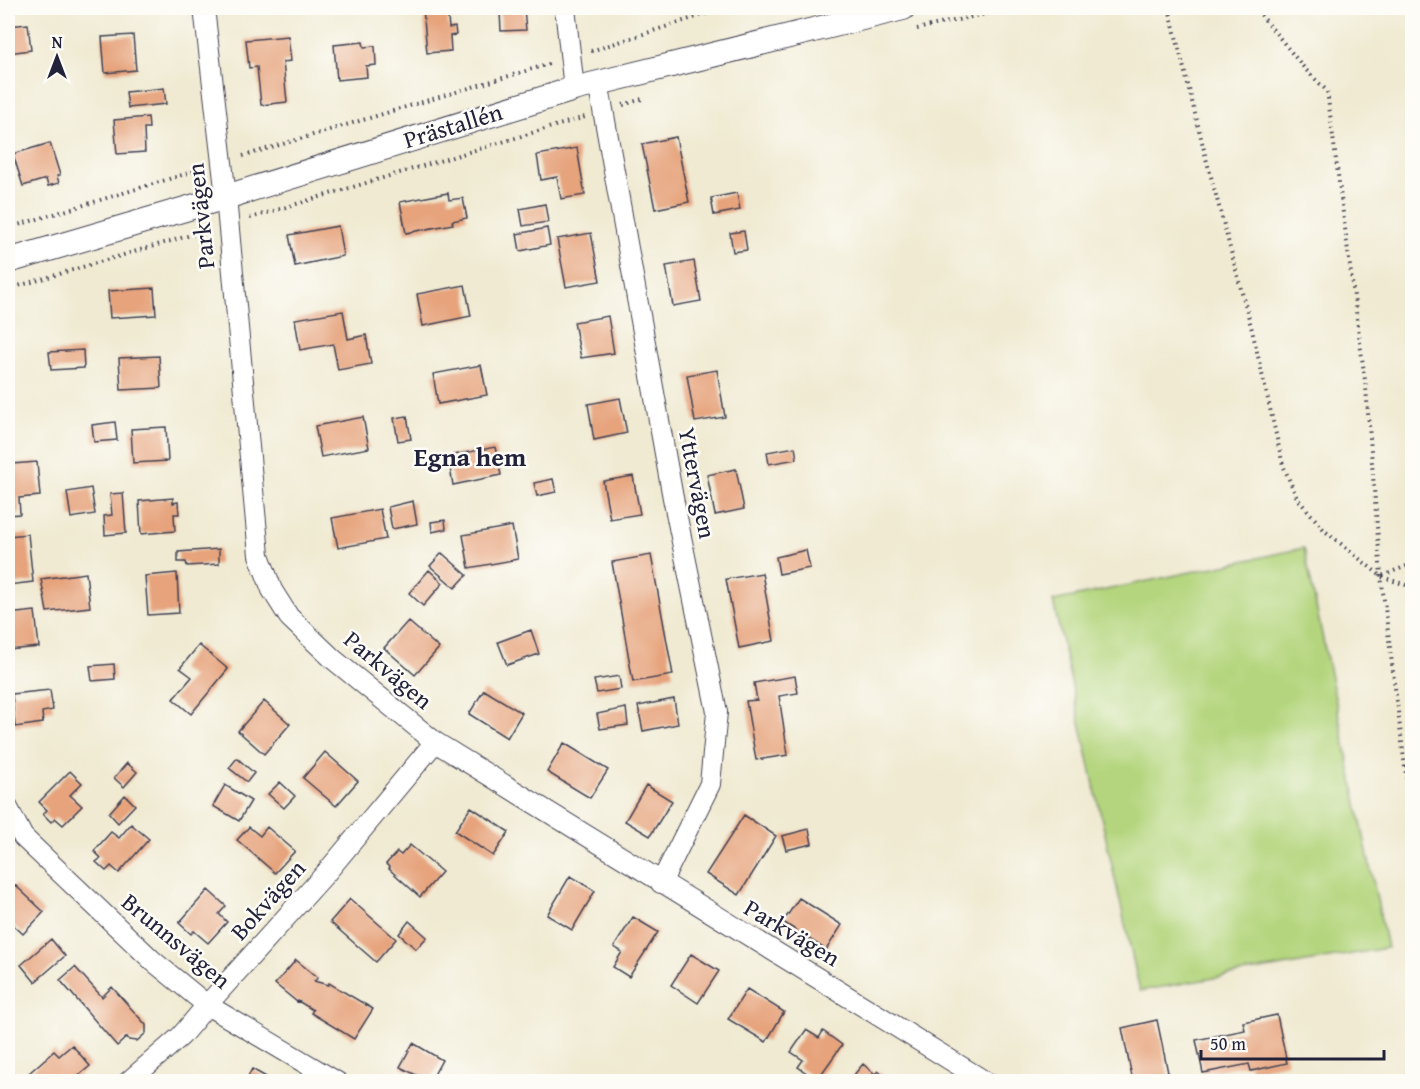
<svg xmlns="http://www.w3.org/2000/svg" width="1420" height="1089" viewBox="0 0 1420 1089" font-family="'Gentium Book Plus',serif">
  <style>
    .green { fill: #b4d57d; stroke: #6b7c5c; stroke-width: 1.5 }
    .building { fill: #e6a37c }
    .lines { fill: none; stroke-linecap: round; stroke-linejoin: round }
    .minor-casing { stroke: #414052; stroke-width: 22 }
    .tertiary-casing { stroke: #414052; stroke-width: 26 }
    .path { stroke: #414052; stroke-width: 4; stroke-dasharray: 1.5 4.5; stroke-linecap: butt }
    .minor { stroke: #fff; stroke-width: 20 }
    .tertiary { stroke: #fff; stroke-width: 24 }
    .labels { text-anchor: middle; stroke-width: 5; stroke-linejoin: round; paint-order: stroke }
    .street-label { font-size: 24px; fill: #22223b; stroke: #fdfcf7 }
    .neighbourhood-label { font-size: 26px; font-weight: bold; fill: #22223b; stroke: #fdfcf7 }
  </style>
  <rect width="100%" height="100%" fill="#fdfcf7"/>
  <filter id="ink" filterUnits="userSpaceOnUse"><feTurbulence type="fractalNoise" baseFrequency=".0167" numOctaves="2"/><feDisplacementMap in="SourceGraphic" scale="12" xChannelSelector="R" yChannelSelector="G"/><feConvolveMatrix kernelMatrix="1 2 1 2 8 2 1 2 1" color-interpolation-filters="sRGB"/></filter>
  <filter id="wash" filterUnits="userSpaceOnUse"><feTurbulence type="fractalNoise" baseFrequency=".008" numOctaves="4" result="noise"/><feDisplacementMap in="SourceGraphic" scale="24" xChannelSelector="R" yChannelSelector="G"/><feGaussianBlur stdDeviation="1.35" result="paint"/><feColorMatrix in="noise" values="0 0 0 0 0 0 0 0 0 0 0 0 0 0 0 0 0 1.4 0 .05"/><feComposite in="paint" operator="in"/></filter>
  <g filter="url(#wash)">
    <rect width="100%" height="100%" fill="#f0ead2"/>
    <!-- green -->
    <path class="green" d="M1304 548 1387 948 1140 991 1053 601Z"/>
    <g id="blocks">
      <!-- building -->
      <path class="building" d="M423 8H447L449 28 455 27 456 35 450 36 451 51 427 53Z
        M485 8H524L526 30 501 31 500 12 486 13Z
        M28 24 31 50 8 53V26Z
        M133 35 136 70 105 73 102 37Z
        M288 36 291 61 283 62 287 102 261 105 257 67 249 68 246 40Z
        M363 42 364 47 375 46 376 65 366 66 367 77 337 80 334 45Z
        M164 88 166 104 128 108 126 92Z
        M148 117 149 128H144L145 152 117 154 114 120Z
        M676 137 689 202 655 209 642 144Z
        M50 143 60 175 57 176 59 183 48 186 46 179 23 186 13 154Z
        M577 148 585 195 561 199 557 177 541 180 537 155Z
        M448 193 449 200 463 198 467 218 452 221 453 224 406 233 400 202Z
        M737 193 740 210 714 215 711 198Z
        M545 204 548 222 523 226 520 209Z
        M338 226 343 256 295 266 289 235Z
        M547 228 550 245 520 251 517 234Z
        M744 231 747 250 733 252 730 233Z
        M591 233 600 281 566 287 557 239Z
        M694 261 701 301 673 306 666 266Z
        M465 285 471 316 423 326 417 294Z
        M154 288 156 315 110 318 108 291Z
        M343 311 348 339 366 335 371 364 338 370 333 344 300 350 295 319Z
        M608 316 614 353 581 358 574 322Z
        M83 350 84 368 51 370 49 352Z
        M159 356 161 388 121 390 119 358Z
        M481 365 487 395 438 404 433 374Z
        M717 370 725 417 695 422 687 375Z
        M620 398 627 433 594 440 588 404Z
        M407 416 411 439 398 441 394 418Z
        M363 417 369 448 321 457 315 426Z
        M115 422 117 440 94 442 92 425Z
        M166 427 168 461 133 463 131 429Z
        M495 447 501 475 453 485 448 456Z
        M795 447 797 459 769 464 767 452Z
        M37 462 40 496 19 498 20 514 8 515V478L13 477 12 464Z
        M736 469 744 509 715 515 707 475Z
        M633 476 640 514 610 519 603 481Z
        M553 479 556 492 537 496 534 483Z
        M91 488 95 514 71 518 67 492Z
        M123 493 126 533 105 535 104 516 112 515 110 494Z
        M173 498V503L178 502 179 514H174L175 531 141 534 139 501Z
        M413 501 417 524 392 529 388 507Z
        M380 509 386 539 338 548 332 518Z
        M445 520 446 529 432 532 431 522Z
        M512 526 518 559 469 568 463 535Z
        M28 534 33 582 8 585V536Z
        M219 549V564L187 566 186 562H178V552Z
        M806 550 810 568 779 574 776 557Z
        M442 553 467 575 455 588 430 566Z
        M651 555 673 675 633 682 612 562Z
        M429 570 443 583 423 606 409 593Z
        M86 573 90 607 47 612 41 579Z
        M177 573 179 613 148 615 145 576Z
        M762 573 774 641 739 648 726 579Z
        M35 611 39 647 8 650V614Z
        M408 621 439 648 415 675 384 648Z
        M531 630 539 654 507 665 498 642Z
        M199 645 228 669 191 714 173 699 192 677 180 668Z
        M114 664 115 679 92 681 90 666Z
        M619 676 621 689 597 693 594 680Z
        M795 676 798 693 779 696 788 755 756 760 746 701 757 700 754 683Z
        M50 690 53 710 42 712 43 723 15 727 12 694Z
        M484 690 522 713 507 738 469 714Z
        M674 699 678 724 643 731 638 706Z
        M264 701 290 724 264 754 238 731Z
        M626 708 628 725 600 729 597 714Z
        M564 743 608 770 590 798 547 772Z
        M325 752 358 781 336 806 303 778Z
        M237 758 254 773 247 782 229 768Z
        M127 763 137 772 124 787 114 778Z
        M70 771 82 783 70 795 82 806 63 825 55 818 51 822 43 814 47 810 39 802Z
        M280 782 295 796 284 808 268 794Z
        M225 785 251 801 239 821 213 806Z
        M646 785 672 801 650 836 625 821Z
        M125 795 135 805 118 823 109 813Z
        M471 807 509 832 493 856 455 831Z
        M744 815 776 836 739 895 706 874Z
        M131 824 149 839 119 873 111 866 106 871 96 862 101 858 94 851 111 832 119 838Z
        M249 827 260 836 267 827 295 851 275 873 237 840Z
        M809 829 812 844 786 850 782 836Z
        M410 845 442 872 420 897 389 869 390 868 386 864 397 852 401 855Z
        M570 876 595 891 572 930 547 915Z
        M15 885 44 912 23 934 8 920V893Z
        M208 890 226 906 219 914 227 922 208 943 194 931 191 934 179 923Z
        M799 898 842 925 826 950 783 922Z
        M350 899 396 939 376 962 330 922Z
        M633 917 658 932 629 977 613 967 622 952 614 947Z
        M409 921 427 937 416 949 399 934Z
        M51 939 65 956 35 982 21 965Z
        M691 954 719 971 698 1003 671 985Z
        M296 960 318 978 314 981 328 985 329 983 373 1009 354 1039 311 1013 313 1010 298 1001 297 1002 275 984Z
        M75 967 102 997 112 987 146 1025V1033L137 1041 129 1040 127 1037 117 1046 60 980Z
        M747 989 784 1012 766 1042 728 1019Z
        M1277 1015 1287 1063 1251 1071 1249 1064 1203 1073 1196 1040 1245 1030 1243 1022Z
        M1157 1020 1170 1082H1133L1122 1028Z
        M806 1030 819 1038 823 1031 842 1045 817 1080 798 1067 803 1060 791 1052Z
        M413 1043 442 1060 430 1082 400 1067Z
        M72 1045 90 1066 77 1077 82 1082H37L29 1073 54 1051 59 1056Z
        M863 1064 875 1074 878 1071 891 1082H848Z
        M252 1069 275 1082H245Z"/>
    </g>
  </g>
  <g filter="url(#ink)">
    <use href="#blocks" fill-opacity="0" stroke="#414052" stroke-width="1.5"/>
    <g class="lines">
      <!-- minor casing -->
      <g class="minor-casing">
        <path id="minor" d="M204 8 226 197 259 555 272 590 289 617 333 659 435 742 986 1082
          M565 8 574 89
          M598 82 673 498 717 712 710 784 661 883
          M8 808 23 837 153 961 207 1005 337 1082
          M128 1082 181 1036 207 1005 326 873 435 742"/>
      </g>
      <!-- tertiary casing -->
      <g class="tertiary-casing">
        <path id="tertiary" d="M8 261 226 197 574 89 903 8"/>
      </g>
      <!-- path -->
      <path class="path" d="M1169 8 1206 158 1252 330 1283 465 1297 498 1325 531 1381 576 1412 564
        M1251 8 1261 15 1305 69 1327 91 1366 388 1381 576 1412 823
        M917 29 1012 8
        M591 51 724 8
        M623 105 642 99
        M243 156 549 64
        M250 218 585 117
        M8 228 202 169
        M8 289 208 230
        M1382 577 1412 587"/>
      <!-- minor -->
      <use href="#minor" class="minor"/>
      <!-- tertiary -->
      <use href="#tertiary" class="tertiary"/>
    </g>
  </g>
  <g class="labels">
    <!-- street labels -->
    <g class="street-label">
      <text transform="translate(453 126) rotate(-17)" y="8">Prästallén</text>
      <text transform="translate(201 216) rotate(-96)" y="8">Parkvägen</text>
      <text transform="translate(697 483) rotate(79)" y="8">Yttervägen</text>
      <text transform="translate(388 670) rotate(40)" y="8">Parkvägen</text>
      <text transform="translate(268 900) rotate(-48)" y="8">Bokvägen</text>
      <text transform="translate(792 933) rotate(31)" y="8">Parkvägen</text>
      <text transform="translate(176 941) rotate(40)" y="8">Brunnsvägen</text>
    </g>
    <!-- neighbourhood labels -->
    <g class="neighbourhood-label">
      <text x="470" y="466">Egna hem</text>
    </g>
  </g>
  <!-- margin -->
  <rect width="1420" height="1089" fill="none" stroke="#fdfcf7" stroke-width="30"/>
  <!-- north arrow -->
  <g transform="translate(57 57)" stroke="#fdfcf7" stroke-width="4.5" paint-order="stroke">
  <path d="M0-4.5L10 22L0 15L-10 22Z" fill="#22223b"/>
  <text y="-9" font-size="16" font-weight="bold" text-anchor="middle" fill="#22223b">N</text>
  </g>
  <!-- scale -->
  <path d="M1201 1050v9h183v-9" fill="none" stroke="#22223b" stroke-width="3"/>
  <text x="1210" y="1050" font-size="18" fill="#22223b" stroke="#fdfcf7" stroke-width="4.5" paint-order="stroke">50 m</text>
</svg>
